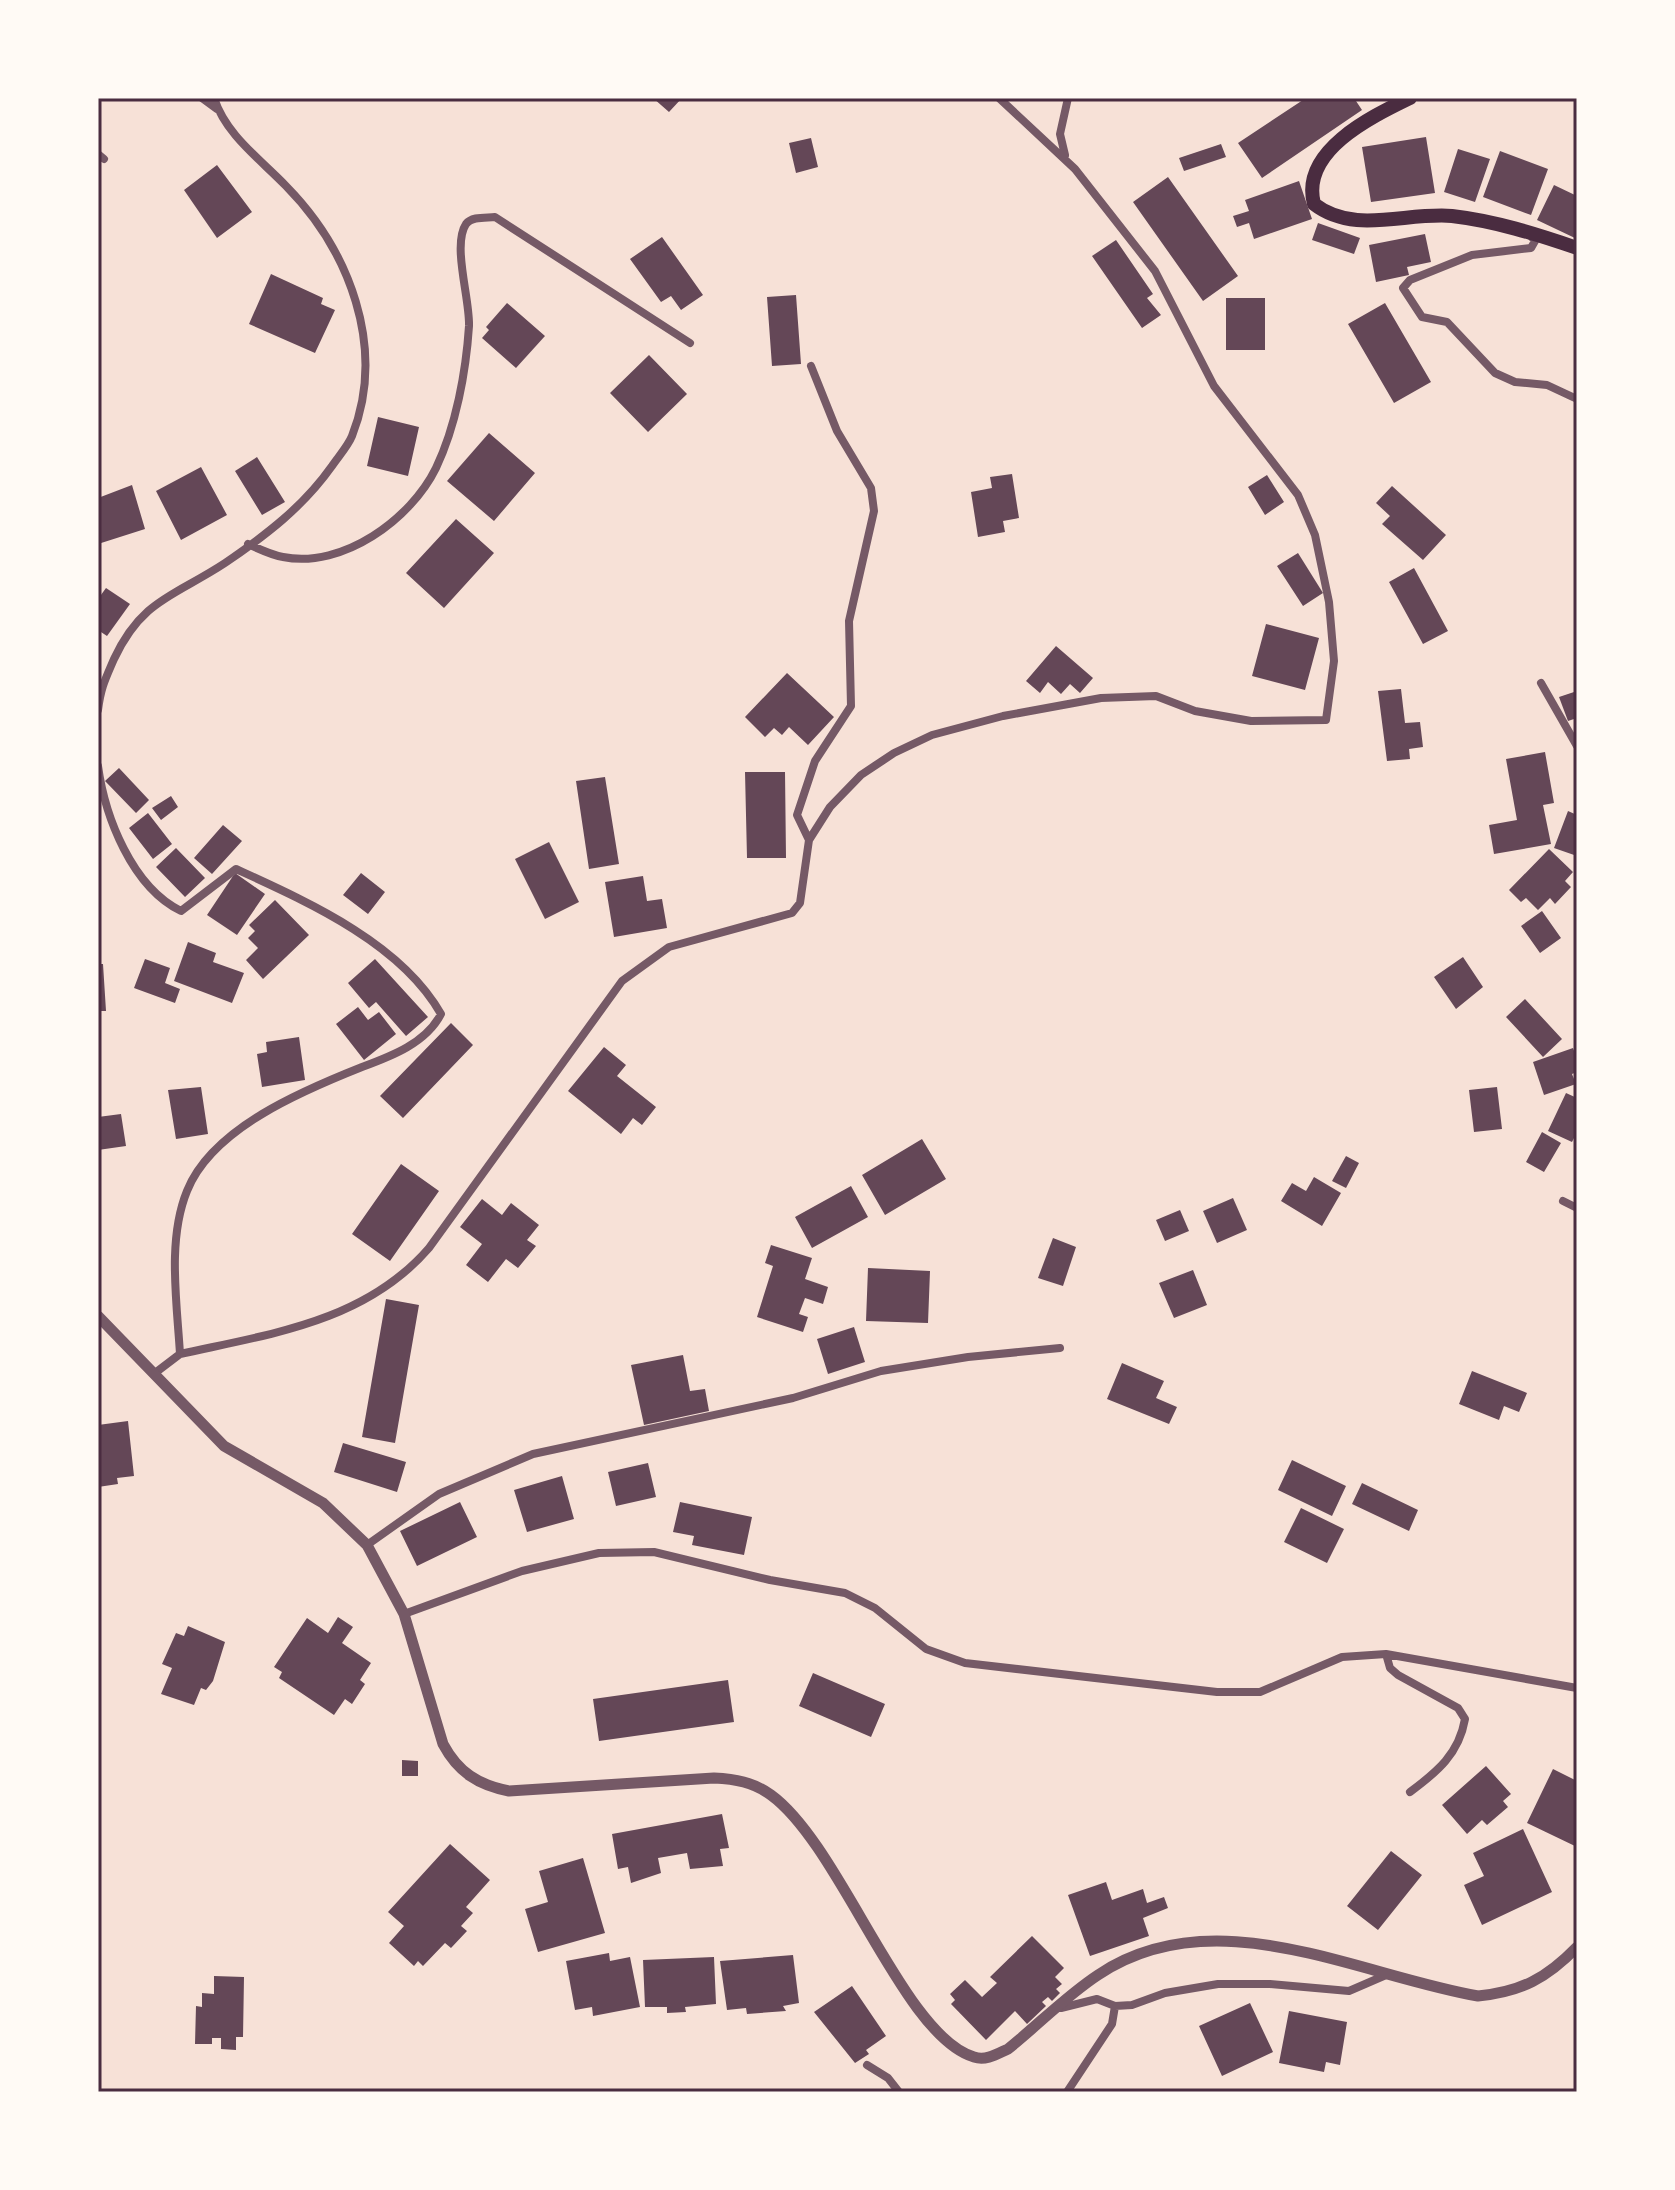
<svg xmlns="http://www.w3.org/2000/svg" width="1675" height="2190" viewBox="0 0 1675 2190" font-family="Inter,sans-serif">
  <style>
    .building { fill: #644757 }
    .lines { fill: none; stroke-linecap: round; stroke-linejoin: round }
    .minor { stroke: #755966; stroke-width: 8 }
    .tertiary { stroke: #755966; stroke-width: 11 }
    .primary { stroke: #4a2c40; stroke-width: 14 }
    .neatline { fill: none; stroke: #4a2c40; stroke-width: 3 }
  </style>
  <rect width="100%" height="100%" fill="#f7e1d7"/>
  <!-- building -->
  <path class="building" d="M653 98H682L669 112Z
    M1306 98H1354L1362 110 1262 178 1238 143Z
    M1426 137 1435 193 1371 202 1362 147Z
    M811 138 818 167 796 173 789 143Z
    M1221 144 1226 157 1184 171 1179 158Z
    M1458 149 1490 159 1475 202 1444 192Z
    M1500 151 1548 169 1531 215 1483 197Z
    M217 165 252 212 217 238 184 190Z
    M1168 177 1238 276 1203 301 1133 202Z
    M1299 181 1312 219 1254 239 1249 223 1237 227 1233 216 1249 211 1245 200Z
    M1554 185 1577 196V239L1537 220Z
    M1318 223 1360 238 1354 254 1312 240Z
    M1425 234 1431 262 1407 267 1409 275 1376 282 1369 245Z
    M662 237 703 295 681 310 671 296 661 302 630 259Z
    M1116 240 1153 294 1147 298 1161 315 1142 328 1092 256Z
    M271 274 323 298 321 304 335 310 315 353 249 324Z
    M796 295 801 364 772 366 767 297Z
    M1226 298H1265V350H1226Z
    M507 303 545 336 516 368 482 338 489 330 486 327Z
    M1385 303 1431 382 1394 403 1348 324Z
    M649 355 687 394 648 432 610 393Z
    M378 417 419 427 408 476 367 466Z
    M489 433 535 473 494 521 447 481Z
    M257 457 285 502 262 515 235 471Z
    M201 467 227 515 181 540 156 491Z
    M1012 474 1019 518 1003 521 1005 532 978 537 971 492 992 488 990 477Z
    M1267 475 1284 502 1265 515 1248 487Z
    M132 485 145 529 98 544V498Z
    M1392 486 1446 535 1423 560 1382 524 1390 516 1376 503Z
    M456 519 494 553 444 608 406 573Z
    M1298 553 1323 593 1303 606 1277 566Z
    M1414 568 1448 631 1423 644 1389 582Z
    M106 588 130 604 107 636 98 630V599Z
    M1266 624 1319 638 1305 690 1252 676Z
    M1056 646 1093 678 1080 693 1070 684 1061 694 1048 682 1040 693 1026 681Z
    M787 673 834 717 808 745 789 727 782 735 774 728 765 737 745 717Z
    M1401 689 1405 723 1420 722 1423 747 1409 749 1410 759 1387 761 1378 691Z
    M1577 691V718L1568 721 1559 697Z
    M1545 752 1554 803 1543 805 1551 844 1494 854 1489 825 1517 820 1506 759Z
    M119 768 149 800 136 813 105 781Z
    M745 772H785L786 858H747Z
    M605 777 619 864 589 869 576 781Z
    M171 796 178 807 161 820 152 808Z
    M1568 811 1577 815V856L1554 848Z
    M148 813 172 844 153 859 129 828Z
    M223 825 242 841 212 874 194 858Z
    M549 842 579 902 545 919 515 859Z
    M176 848 205 878 185 897 156 867Z
    M1549 849 1573 872 1565 881 1571 887 1555 904 1550 898 1538 910 1526 898 1521 902 1509 890Z
    M235 873 265 894 237 935 207 915Z
    M361 873 385 892 368 914 343 895Z
    M643 876 647 901 662 899 667 928 614 937 605 882Z
    M275 900 309 935 263 979 246 960 258 948 248 938 255 931 249 925Z
    M1542 911 1561 938 1540 953 1521 926Z
    M188 942 216 953 213 962 244 973 232 1003 174 981Z
    M1463 957 1483 987 1456 1009 1434 977Z
    M145 959 170 968 165 983 180 989 175 1003 134 988Z
    M375 959 428 1017 406 1036 376 1002 369 1008 348 983Z
    M98 964H103L106 1011H98Z
    M1525 999 1562 1039 1543 1057 1506 1017Z
    M358 1007 368 1020 379 1012 396 1034 364 1060 336 1024Z
    M451 1023 473 1045 403 1118 380 1096Z
    M299 1037 305 1080 262 1087 257 1054 267 1052 266 1042Z
    M604 1047 626 1065 617 1076 656 1107 642 1125 633 1118 621 1134 568 1091Z
    M1573 1048 1577 1059V1072L1572 1074 1576 1084 1544 1095 1533 1062Z
    M201 1087 208 1134 176 1139 168 1090Z
    M1497 1087 1502 1129 1474 1132 1469 1090Z
    M1566 1093 1577 1098V1132L1572 1142 1548 1131Z
    M121 1114 126 1146 98 1150V1117Z
    M1542 1132 1561 1143 1544 1172 1526 1162Z
    M922 1139 946 1179 885 1215 862 1175Z
    M1346 1156 1359 1163 1346 1188 1332 1181Z
    M401 1164 439 1191 390 1261 352 1234Z
    M1314 1177 1341 1193 1322 1226 1281 1201 1292 1183 1306 1191Z
    M851 1186 868 1217 812 1248 795 1217Z
    M1233 1198 1247 1230 1217 1243 1203 1211Z
    M482 1199 502 1215 511 1203 539 1225 527 1240 536 1246 518 1268 506 1259 488 1282 466 1265 482 1244 460 1227Z
    M1180 1210 1189 1231 1165 1241 1156 1220Z
    M1053 1238 1076 1247 1063 1286 1038 1278Z
    M771 1245 812 1258 805 1279 828 1287 823 1304 805 1298 799 1314 808 1317 803 1332 757 1317 773 1266 765 1263Z
    M868 1268 930 1271 928 1323 866 1321Z
    M1193 1270 1207 1305 1174 1318 1159 1283Z
    M386 1299 419 1305 395 1443 362 1437Z
    M854 1327 865 1362 828 1374 817 1339Z
    M683 1355 690 1391 705 1389 709 1411 644 1425 631 1365Z
    M1122 1363 1164 1381 1156 1398 1177 1407 1169 1424 1107 1399Z
    M1472 1371 1527 1393 1519 1412 1504 1406 1499 1420 1459 1404Z
    M128 1421 134 1476 117 1478 118 1484 98 1487V1425Z
    M343 1443 406 1462 397 1492 334 1472Z
    M1292 1460 1346 1486 1332 1516 1278 1490Z
    M648 1463 656 1497 616 1506 608 1472Z
    M562 1476 574 1519 527 1532 514 1490Z
    M1362 1483 1418 1510 1409 1531 1352 1504Z
    M460 1502 477 1537 417 1566 400 1531Z
    M680 1502 752 1517 744 1555 692 1545 694 1536 673 1532Z
    M1301 1508 1344 1529 1327 1563 1284 1542Z
    M338 1617 353 1627 342 1643 371 1663 360 1680 365 1684 352 1704 345 1699 334 1715 279 1678 282 1672 274 1667 307 1618 328 1633Z
    M188 1626 225 1642 213 1681 206 1690 201 1688 194 1705 161 1694 172 1668 162 1664 176 1633 184 1636Z
    M813 1673 885 1704 871 1737 799 1706Z
    M728 1680 734 1722 599 1741 593 1699Z
    M402 1760 418 1761V1776H402Z
    M1486 1766 1511 1794 1503 1801 1508 1807 1487 1825 1482 1820 1467 1834 1442 1805Z
    M1553 1769 1577 1781V1847L1527 1823Z
    M722 1814 729 1848 720 1849 723 1866 690 1869 687 1853 658 1858 661 1873 631 1883 628 1867 618 1869 612 1834Z
    M1523 1829 1552 1892 1482 1925 1464 1885 1484 1876 1473 1853Z
    M450 1844 490 1880 466 1907 473 1913 461 1926 467 1931 451 1948 445 1943 423 1966 418 1961 414 1966 389 1943 404 1926 388 1912Z
    M1391 1851 1422 1875 1378 1930 1347 1906Z
    M583 1858 605 1933 538 1952 525 1909 548 1902 539 1871Z
    M1106 1882 1112 1900 1143 1889 1147 1903 1164 1897 1168 1908 1143 1918 1149 1936 1090 1956 1068 1895Z
    M1032 1936 1064 1968 1055 1977 1062 1984 1056 1989 1060 1993 1052 2001 1048 1997 1042 2002 1046 2006 1027 2024 1015 2011 986 2040 951 2004 955 2000 950 1994 965 1980 982 1997 997 1983 990 1977Z
    M609 1953 610 1961 630 1957 640 2007 593 2016 592 2007 575 2010 566 1961Z
    M793 1955 799 2003 783 2006 786 2011 747 2014 746 2008 727 2010 720 1961Z
    M714 1957 716 2004 685 2007 686 2012 667 2013V2007H645L643 1960Z
    M214 1976 244 1977 243 2037H236V2050L221 2049V2038H212V2044H195L196 2006 202 2007V1993L214 1994Z
    M852 1986 886 2036 866 2050 869 2054 855 2063 814 2012Z
    M1250 2003 1273 2052 1222 2076 1199 2026Z
    M1289 2011 1347 2022 1340 2065 1326 2062 1324 2072 1279 2063Z"/>
  <g class="lines">
    <!-- minor -->
    <path class="minor" d="M202 98 217 109
      M98 154 104 159
      M1065 155 1060 134 1068 98
      M1530 235 1535 241 1531 248 1472 255 1410 280 1403 288 1422 317 1447 322 1495 373 1515 382 1547 385 1577 399
      M248 544C259 549 271 555 283 557 343 569 411 519 436 468 456 426 466 372 469 326 470 299 452 245 466 224 472 216 486 218 495 217L690 343
      M1541 683 1577 746
      M98 710C101 687 105 680 114 659 142 599 175 596 225 563 266 535 303 507 332 466 338 457 348 446 352 436 387 347 349 250 286 186 260 159 226 135 214 98
      M98 766C105 817 132 887 181 911L236 869C308 902 401 943 441 1014 426 1043 392 1056 362 1067 304 1090 212 1128 187 1191 167 1240 177 1303 180 1354L155 1373
      M809 840 797 815 815 761 851 706 849 621 874 511 871 488 837 431 811 366
      M1563 1201 1577 1208
      M180 1354C270 1334 365 1322 429 1248L622 981 669 947 792 913 800 903 809 840 830 807 861 775 894 753 932 735 1003 716 1101 698 1156 696 1195 711 1251 721 1326 720 1334 661 1329 602 1315 535 1298 495 1214 386 1155 271 1075 169 999 98
      M367 1545 439 1494 533 1454 793 1398 881 1371 968 1357 1060 1348
      M404 1614 522 1571 599 1553 654 1552 770 1580 845 1593 875 1608 926 1649 965 1663 1217 1692H1260L1342 1657 1386 1654 1577 1688
      M1386 1654 1390 1668 1398 1675 1458 1708 1465 1719C1459 1754 1437 1772 1410 1792
      M1061 2008 1097 1999 1115 2006 1132 2005 1165 1993 1218 1984H1270L1349 1991 1386 1975
      M867 2065 888 2078 899 2092
      M1067 2092 1112 2024 1115 2006"/>
    <!-- tertiary -->
    <path class="tertiary" d="M98 1316 224 1446 323 1503 367 1545 404 1614 443 1744C458 1772 478 1785 509 1791L714 1778C735 1779 753 1782 771 1795 841 1846 903 2036 974 2057 986 2061 997 2054 1008 2049 1038 2025 1066 1996 1098 1975 1214 1897 1357 1975 1478 1996 1521 1992 1547 1978 1577 1947"/>
    <!-- primary -->
    <path class="primary" d="M1410 98C1371 117 1300 151 1314 204 1354 235 1405 212 1452 216 1495 221 1536 234 1577 248"/>
  </g>
  <!-- border -->
  <rect width="1675" height="2190" fill="none" stroke="#fffaf5" stroke-width="200"/>
  <rect x="100" y="100" width="1475" height="1990" class="neatline"/>
</svg>
